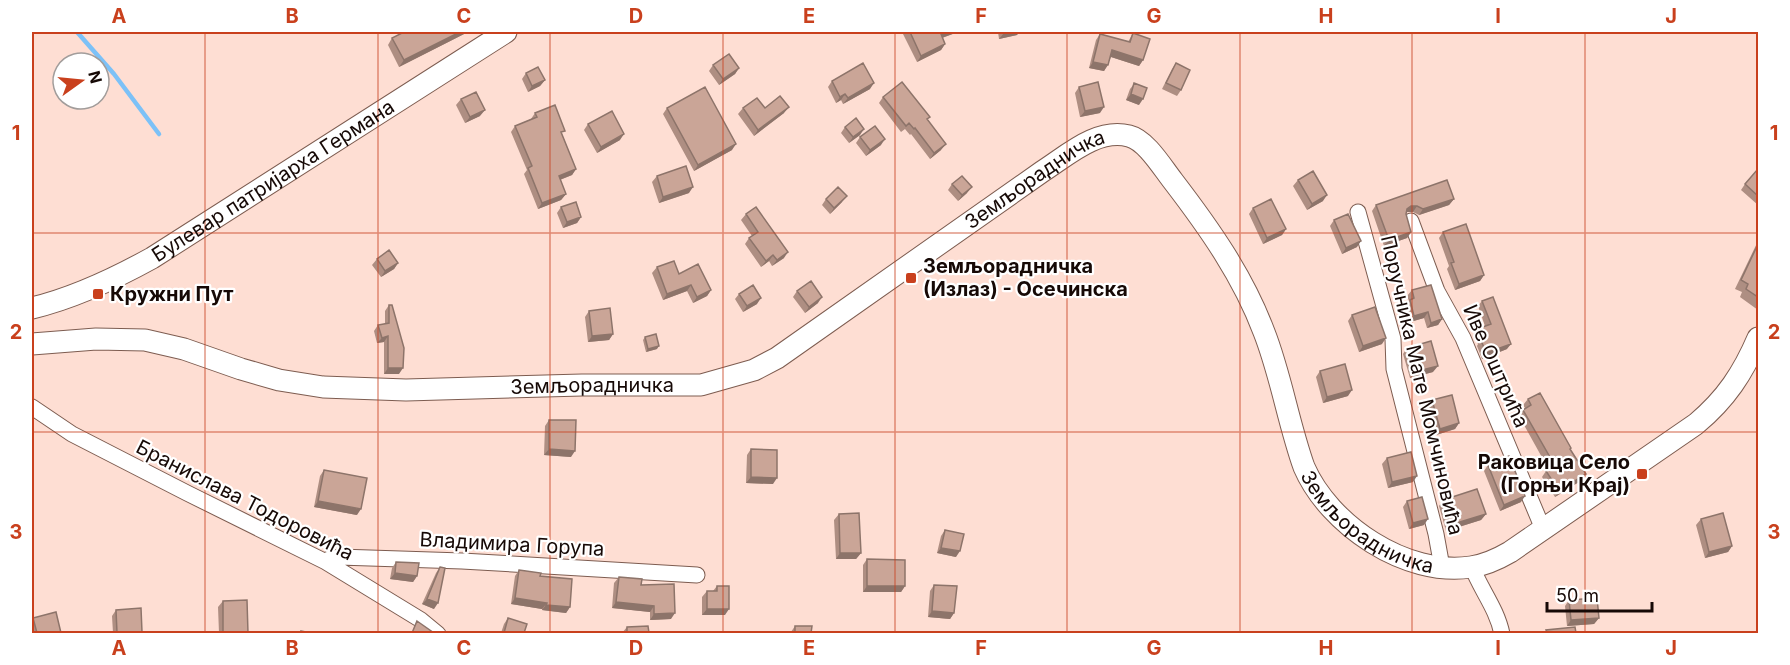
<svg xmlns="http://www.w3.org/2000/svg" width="1790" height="665" viewBox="0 0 1790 665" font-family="Inter,sans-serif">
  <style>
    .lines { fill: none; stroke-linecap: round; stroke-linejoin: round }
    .stream { stroke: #7cc1f7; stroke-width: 4.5 }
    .street-casing { stroke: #7d5c50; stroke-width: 17 }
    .secondary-casing { stroke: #7d5c50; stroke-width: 23 }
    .street { stroke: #fff; stroke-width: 15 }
    .secondary { stroke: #fff; stroke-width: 21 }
    .wall { fill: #ae8e82 }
    .shaded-wall { fill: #8d746a }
    .building { fill: #caa597; stroke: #8d746a; stroke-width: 1.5 }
    .grid { fill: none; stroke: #c9401d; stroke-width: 1.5; stroke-opacity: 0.55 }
    .poi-dot { fill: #c9401d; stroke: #fff; stroke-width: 2 }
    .labels { text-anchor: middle; stroke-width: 4.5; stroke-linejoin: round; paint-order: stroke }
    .street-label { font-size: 20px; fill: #160906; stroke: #fff }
    .poi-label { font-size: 20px; font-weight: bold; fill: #160906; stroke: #fff; text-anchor: start }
    .neatline { fill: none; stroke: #c9401d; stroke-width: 2 }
    .grid-label { font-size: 20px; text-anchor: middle; font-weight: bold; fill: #c9401d }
  </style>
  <rect width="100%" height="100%" fill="#feded3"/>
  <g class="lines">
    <!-- stream -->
    <path class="stream" d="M77 32 114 74 159 134"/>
    <!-- street casing -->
    <g class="street-casing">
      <path id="street" d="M1358 212 1393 339 1394 369 1436 534 1442 567
        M1411 221 1437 291 1463 338 1543 529
        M32 407 72 434 187 493 326 562 421 620 438 634
        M326 562 329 559 339 557 462 561 697 575
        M1472 567C1481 590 1497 609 1502 634"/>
    </g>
    <!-- secondary casing -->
    <g class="secondary-casing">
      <g id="secondary">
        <path id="s1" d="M32 308C74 298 114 279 152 258L506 32"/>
        <path id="s2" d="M32 344 96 339 145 340 184 349 241 369 279 380 323 387 406 390 582 385H701L754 370 777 358 1043 171C1068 155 1097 128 1129 136 1146 140 1162 167 1173 181 1209 228 1243 276 1264 332 1281 375 1288 422 1304 467 1329 525 1406 577 1471 567 1485 565 1498 559 1510 552L1696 424C1726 399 1743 373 1758 338"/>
      </g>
    </g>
    <!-- street -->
    <use href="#street" class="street"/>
    <!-- secondary -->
    <use href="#secondary" class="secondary"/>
  </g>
  <!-- wall -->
  <path class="wall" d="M404 32H468L399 67 388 45 392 38Z
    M902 32H958L942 38 945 44 941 50 917 62Z
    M998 32H1019L1017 35 999 39Z
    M1133 33 1143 60 1139 66 1111 57 1104 71 1089 68 1096 40 1100 34 1128 42Z
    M1176 63 1181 90 1177 96 1162 89 1172 69Z
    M713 65 739 68 735 74 719 85 709 71Z
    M526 73 545 80 540 86 528 92 522 79Z
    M832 81 870 89 843 104 841 100 836 103 828 87Z
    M1134 84 1139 105 1126 100 1130 89Z
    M1079 87 1100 113 1080 117 1075 93Z
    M883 97 927 120 941 150 930 159 911 134 910 135 905 129 901 132 879 103Z
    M461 99 480 116 465 123 456 105Z
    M667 108 732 150 694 171 663 114Z
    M743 108H765L784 113 754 136 738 114Z
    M535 113 562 134 576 169 572 175 560 180 566 194 561 200 538 209 524 174 527 170 511 132 515 126 531 119Z
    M588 124 620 140 597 153 584 130Z
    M845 127 860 135 849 143 841 133Z
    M860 137 881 145 866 156 856 143Z
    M1758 171V205L1741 190 1745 184Z
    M657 176 689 193 659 203 652 182Z
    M1298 180 1323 201 1307 210 1293 186Z
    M952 184 967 193 958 201 948 190Z
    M826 199 842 202 830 214 822 205Z
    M1454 199 1449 205 1419 215 1413 212H1407L1406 214 1411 232 1407 238 1384 246 1372 211 1376 205Z
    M561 207 581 217 577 223 563 228 557 213Z
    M1253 208 1286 229 1282 235 1263 244 1249 214Z
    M746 214 784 258 772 266 769 261 761 267 745 244 749 238 752 236 741 220Z
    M1334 220 1357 247 1342 254 1330 226Z
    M1443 232 1484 275 1480 281 1455 290 1447 269 1449 266 1439 238Z
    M1758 241V310L1740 297 1742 292 1735 289Z
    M377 259 398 263 394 269 381 277 372 265Z
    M657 267 679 274 711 290 707 296 693 303 687 291 663 300 652 273Z
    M1412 290 1442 319 1438 325 1427 328 1424 318 1410 322 1405 306 1409 301 1407 296Z
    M797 291 818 303 805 313 793 297Z
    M739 294 757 304 743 312 735 299Z
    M1482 301 1507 349 1482 359 1477 346 1478 344 1476 340 1478 338 1476 334 1480 328 1485 326 1478 306Z
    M389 305 399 374H384V342L377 343 374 331 378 325 385 324V311Z
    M589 311 613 334 609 340 588 342 585 317Z
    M1352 315 1382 344 1359 352 1348 321Z
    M645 337 657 349 646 352 643 340Z
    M1407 348 1433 372 1410 378 1403 354Z
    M1320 371 1348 396 1323 403 1316 377Z
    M1528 399 1570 449 1582 480 1555 497 1542 477 1546 471 1549 470 1519 416 1523 410 1525 408 1523 405Z
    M1432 400 1459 423 1455 429 1436 435 1428 406Z
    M549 420 571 457 544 455 545 426Z
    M751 449 773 484 746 483 747 455Z
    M1387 458 1413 482 1388 488 1382 464Z
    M1488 465 1521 502 1500 511 1484 471Z
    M324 470 357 515 314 507 320 476Z
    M1443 500 1486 514 1481 520 1446 531 1439 506Z
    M1407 501 1424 525 1409 529 1403 507Z
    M839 514 861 553 856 559H836L834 520Z
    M1701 519 1732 546 1728 552 1705 558 1696 525Z
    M945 530 956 557 937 553 941 536Z
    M867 559 905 586 901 592H863V565Z
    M396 562 417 576 413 582 390 579 392 568Z
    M440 567 434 609 422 604 436 573Z
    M519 570 570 607 566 613 542 610V609L511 604 515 576Z
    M619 577 641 585 671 619 650 620V612L612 608 614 583Z
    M934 585 954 613 950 619 928 617 930 591Z
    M717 586 725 615H702V597L707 591H713Z
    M1569 600 1599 618 1594 624 1567 626 1565 606Z
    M223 601 248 633H219L218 607Z
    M116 610 142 632 141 633H113L112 616Z
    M33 618 61 633H32V621Z
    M508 618 524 633H501L504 624Z
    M795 626 811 633H791V632Z
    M627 627 649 633H622Z"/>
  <!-- shaded-wall -->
  <path class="shaded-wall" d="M460 32H468L399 67 404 60Z
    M947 32H958L936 40 941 34Z
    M1008 32H1019L1017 35 999 39 1004 33Z
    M945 44 941 50 917 62 921 56Z
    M1112 50 1143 60 1139 66 1108 56Z
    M1093 62 1108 65 1104 71 1089 68Z
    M739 68 735 74 719 85 723 79Z
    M545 80 540 86 528 92 532 86Z
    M874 83 870 89 843 104 848 98Z
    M845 94 841 100 836 103 840 97Z
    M1131 94 1143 99 1139 105 1126 100Z
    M789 107 784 113 754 136 758 130Z
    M1104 107 1100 113 1080 117 1085 111Z
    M485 110 480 116 465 123 470 117Z
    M864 129 860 135 849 143 853 137Z
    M624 134 620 140 597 153 601 147Z
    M885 139 881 145 866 156 870 150Z
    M736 144 732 150 694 171 698 165Z
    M946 144 941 150 930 159 934 153Z
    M576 169 572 175 554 182 559 176Z
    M693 187 689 193 659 203 663 197Z
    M972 187 967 193 958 201 962 195Z
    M566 194 561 200 538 209 542 203Z
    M1327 195 1323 201 1307 210 1312 204Z
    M847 196 842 202 830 214 834 208Z
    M1454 199 1449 205 1419 215 1423 209Z
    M1411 206H1417L1413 212H1407L1403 215 1407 209Z
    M581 217 577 223 563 228 567 222Z
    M1286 229 1282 235 1263 244 1267 238Z
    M1411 232 1407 238 1384 246 1389 240Z
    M1361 241 1357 247 1342 254 1346 248Z
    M788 252 784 258 772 266 777 260Z
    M773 255 769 261 761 267 766 261Z
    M398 263 394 269 381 277 385 271Z
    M1484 275 1480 281 1455 290 1459 284Z
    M691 285 687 291 663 300 667 294Z
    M711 290 707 296 693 303 697 297Z
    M822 297 818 303 805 313 809 307Z
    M761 298 757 304 743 312 747 306Z
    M1428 312 1424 318 1410 322 1414 316Z
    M1442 319 1438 325 1427 328 1431 323Z
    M613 334 609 340 588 342 592 336Z
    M388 336 384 342 377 343 382 338Z
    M1386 338 1382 344 1359 352 1363 346Z
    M1511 344 1507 349 1482 359 1486 353Z
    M659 346 657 349 646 352 648 349Z
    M1438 366 1433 372 1410 378 1414 372Z
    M388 368H403L399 374H384Z
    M1352 390 1348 396 1323 403 1327 397Z
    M1459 423 1455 429 1436 435 1440 429Z
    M549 449 575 451 571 457 544 455Z
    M1586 474 1582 480 1555 497 1559 491Z
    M1417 476 1413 482 1388 488 1392 482Z
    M751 477 777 478 773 484 746 483Z
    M1525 496 1521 502 1500 511 1504 505Z
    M318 501 361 509 357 515 314 507Z
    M1486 514 1481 520 1446 531 1450 525Z
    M1428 519 1424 525 1409 529 1413 523Z
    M1732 546 1728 552 1705 558 1709 552Z
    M941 548 960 551 956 557 937 553Z
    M840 553H861L856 559H836Z
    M395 573 417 576 413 582 390 579Z
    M867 586H905L901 592H863Z
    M515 598 547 603 542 609 511 604Z
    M427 599 438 603 434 609 422 604Z
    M616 602 654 606 650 612 612 608Z
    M546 605 570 607 566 613 542 610Z
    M707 609H729L725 615H702Z
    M932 611 954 613 950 619 928 617Z
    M675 613 671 619 650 620 654 614Z
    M1599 618 1594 624 1567 626 1571 620Z"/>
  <!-- building -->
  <path class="building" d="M404 32H460L404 60 392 38Z
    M910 32H947L941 34 945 44 921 56Z
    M1133 33 1150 39 1143 60 1112 50 1108 65 1093 62 1100 34 1130 42Z
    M729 54 739 68 723 79 713 65Z
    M863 63 874 83 848 98 845 94 840 97 832 81Z
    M1176 63 1190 70 1181 90 1166 83Z
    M538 67 545 80 532 86 526 73Z
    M902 82 930 117 927 119 946 144 934 153 915 128 914 129 909 123 906 126 883 97Z
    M1098 82 1104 107 1085 111 1079 87Z
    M1134 83 1147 88 1143 99 1131 94Z
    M705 87 736 144 698 165 667 108Z
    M476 92 485 110 470 117 461 99Z
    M780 96 789 107 758 130 743 108 757 98 765 108Z
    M555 105 565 131 561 132 576 169 559 176 566 194 542 203 528 168 532 166 515 126 537 117 535 113Z
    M612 111 624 134 601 147 588 124Z
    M856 118 864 129 853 137 845 127Z
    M875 126 885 139 870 150 860 137Z
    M686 166 693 187 663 197 657 176Z
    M1757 170 1758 171V196L1745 184Z
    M1313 171 1327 195 1312 204 1298 180Z
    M962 176 972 187 962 195 952 184Z
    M1447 180 1454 199 1423 209 1417 206H1411L1407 209 1406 214 1411 232 1389 240 1376 205Z
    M838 187 847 196 834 208 826 199Z
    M1271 199 1286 229 1267 238 1253 208Z
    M576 202 581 217 567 222 561 207Z
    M756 207 788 252 777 260 773 255 766 261 749 238 758 232 746 214Z
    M1348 214 1361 241 1346 248 1334 220Z
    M1466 224 1484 275 1459 284 1451 263 1454 262 1443 232Z
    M1758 244V297L1746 289 1748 284 1741 280Z
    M389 250 398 263 385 271 377 259Z
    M674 261 679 274 698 264 711 290 697 297 691 285 667 294 657 267Z
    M811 281 822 297 809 307 797 291Z
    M753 285 761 298 747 306 739 294Z
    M1431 285 1442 319 1431 323 1428 312 1414 316 1410 300 1414 298 1412 290Z
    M1493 297 1511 344 1486 353 1481 340H1482L1480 334 1482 333 1480 328 1491 324 1482 301Z
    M389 305H392L404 348 403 368H388V336L382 338 378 325 389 323Z
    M1375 307 1386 338 1363 346 1352 315Z
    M610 308 613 334 592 336 589 311Z
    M656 334 659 346 648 349 645 337Z
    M1431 341 1438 366 1414 372 1407 348Z
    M1345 364 1352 390 1327 397 1320 371Z
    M1540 393 1571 448 1570 449 1586 474 1559 491 1546 471 1555 466 1523 410 1531 405 1528 399Z
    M1452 395 1459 423 1440 429 1432 400Z
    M549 420H576L575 451 549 449Z
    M751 449 777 450V478L751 477Z
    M1411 452 1417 476 1392 482 1387 458Z
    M1509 456 1525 496 1504 505 1488 465Z
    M324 470 367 478 361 509 318 501Z
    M1477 489 1486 514 1450 525 1443 500Z
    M1422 497 1428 519 1413 523 1407 501Z
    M859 513 861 553H840L839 514Z
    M1723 513 1732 546 1709 552 1701 519Z
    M945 530 964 534 960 551 941 548Z
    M867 559 905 560V586H867Z
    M396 562 419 563 417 576 395 573Z
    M440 567 445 568 438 603 427 599Z
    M519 570 541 573 540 576 572 579 570 607 546 605 547 603 515 598Z
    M619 577 642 579 641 585 674 584 675 613 654 614V606L616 602Z
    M934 585 957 586 954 613 932 611Z
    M717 586H729V609H707V591H717Z
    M1597 598 1599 618 1571 620 1569 600Z
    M247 600 248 633H223V601Z
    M141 608 142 632 117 633 116 610Z
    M56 612 61 633H37L33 618Z
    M508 618 527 624 524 633H504Z
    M417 621 434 633H412Z
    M648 626 649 633H627V627Z
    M795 626H812L811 633H795Z
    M1575 627 1576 633H1547L1546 630Z
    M301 631 311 633H301Z"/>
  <!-- grid -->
  <path class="grid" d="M205 32V634M378 32V634M550 32V634M723 32V634M895 32V634M1067 32V634M1240 32V634M1412 32V634M1585 32V634M32 233H1758M32 432H1758"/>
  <!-- markers -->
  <g class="poi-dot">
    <rect x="905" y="272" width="12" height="12" rx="3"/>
    <rect x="92" y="288" width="12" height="12" rx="3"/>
    <rect x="1636" y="468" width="12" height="12" rx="3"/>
  </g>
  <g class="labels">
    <!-- street labels -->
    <g class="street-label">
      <text dy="7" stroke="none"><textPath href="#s1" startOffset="274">Булевар патријарха Германа</textPath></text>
      <text dy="7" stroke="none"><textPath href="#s2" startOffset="1071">Земљорадничка</textPath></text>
      <text transform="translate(1496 366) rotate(66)" y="7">Иве Оштрића</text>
      <text transform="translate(1422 385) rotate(77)" y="7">Поручника Мате Момчиновића</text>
      <text dy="7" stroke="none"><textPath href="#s2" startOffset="567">Земљорадничка</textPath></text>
      <text transform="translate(245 500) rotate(27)" y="7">Бранислава Тодоровића</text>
      <text dy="7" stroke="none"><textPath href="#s2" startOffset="1647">Земљорадничка</textPath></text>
      <text transform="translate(512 544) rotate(3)" y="7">Владимира Горупа</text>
    </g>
    <!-- poi labels -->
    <g class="poi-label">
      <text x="923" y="273">Земљорадничка<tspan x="923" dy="23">(Излаз) - Осечинска</tspan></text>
      <text x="110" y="301">Кружни Пут</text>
      <text x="1630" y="469" text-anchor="end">Раковица Село<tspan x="1630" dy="23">(Горњи Крај)</tspan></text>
    </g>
  </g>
  <!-- border -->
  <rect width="1790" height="665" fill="none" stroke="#ffffff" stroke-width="66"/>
  <!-- north arrow -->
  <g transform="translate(81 81) rotate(75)"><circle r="28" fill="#ffffff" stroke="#a29d9b" stroke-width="1.5"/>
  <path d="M0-4.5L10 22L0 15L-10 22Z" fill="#c9401d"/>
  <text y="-9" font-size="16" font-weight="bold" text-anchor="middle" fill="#160906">N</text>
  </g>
  <!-- scale -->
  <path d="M1547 602v9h105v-9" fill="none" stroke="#160906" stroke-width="3"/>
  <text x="1556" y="602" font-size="18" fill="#160906" stroke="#ffffff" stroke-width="4.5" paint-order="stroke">50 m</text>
  <rect x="33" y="33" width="1724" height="599" class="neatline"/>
  <g class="grid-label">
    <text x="119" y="23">A</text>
    <text x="292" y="23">B</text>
    <text x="464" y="23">C</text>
    <text x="636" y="23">D</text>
    <text x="809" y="23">E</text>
    <text x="981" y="23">F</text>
    <text x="1154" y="23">G</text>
    <text x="1326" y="23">H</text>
    <text x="1498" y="23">I</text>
    <text x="1671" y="23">J</text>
    <text x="16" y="140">1</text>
    <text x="1774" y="140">1</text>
    <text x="16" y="339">2</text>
    <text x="1774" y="339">2</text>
    <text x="16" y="539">3</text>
    <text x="1774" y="539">3</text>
    <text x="119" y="655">A</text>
    <text x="292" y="655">B</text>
    <text x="464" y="655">C</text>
    <text x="636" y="655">D</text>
    <text x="809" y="655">E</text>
    <text x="981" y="655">F</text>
    <text x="1154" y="655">G</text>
    <text x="1326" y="655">H</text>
    <text x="1498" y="655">I</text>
    <text x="1671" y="655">J</text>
  </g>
</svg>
